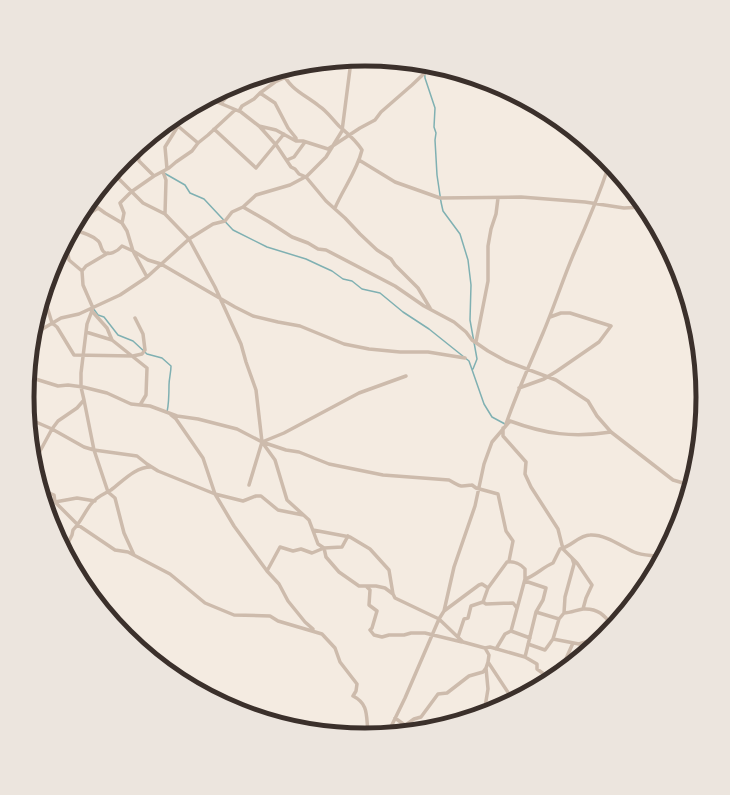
<svg xmlns="http://www.w3.org/2000/svg" width="730" height="795" viewBox="0 0 730 795" font-family="Signika,sans-serif">
  <style>
    .lines { fill: none; stroke-linecap: round; stroke-linejoin: round }
    .stream { stroke: #7fb0b2; stroke-width: 1.5 }
    .minor { stroke: #cdbbac; stroke-width: 3.5 }
    .rim { fill: none; stroke: #3b302b; stroke-width: 5 }
  </style>
  <rect width="100%" height="100%" fill="#f4ebe1"/>
  <g class="lines">
    <!-- stream -->
    <path class="stream" d="M424 65 425 78 435 108 434 127 436 133 435 140 437 175 441 202 443 211 460 234 468 260 471 285 470 320 477 359 473 369
      M164 173 185 185 190 193 204 199 233 230 267 247 306 259 321 266 332 271 343 279 352 281 362 289 380 293 403 312 429 329 469 361 484 404 492 417 505 424
      M93 308 98 315 104 317 118 335 133 341 147 354 162 358 171 366C171 373 169 379 169 385 169 395 169 403 167 412"/>
    <!-- minor -->
    <path class="minor" d="M282 71C290 90 304 94 319 106 327 111 332 119 339 126 347 133 356 140 362 150 357 171 343 189 335 208
      M260 93 275 103 288 128 296 138V141
      M210 99 241 112 259 126 276 130 296 141H303L328 149 360 128 375 120 381 112 412 85 432 66
      M221 103 238 85
      M239 111 242 106 254 99 260 93 275 82 315 64
      M172 121 198 143
      M260 127 277 146 291 167 295 169 299 174 306 177 326 201 345 218 360 234 377 250 391 259 395 265 418 288 430 308
      M214 129 256 168 284 134
      M134 152 138 155 139 161 154 176
      M287 160 294 157 305 142
      M359 160 395 182 440 198 521 197 585 202 624 208 644 207
      M167 169 165 147 178 126
      M163 172 166 180 165 214
      M112 176H116L143 203 165 214 189 239 215 287 241 344 246 362 256 390 262 442 275 460 287 500 309 520 318 544 324 548 326 557 339 572 359 586H376L385 588 393 594 395 598 439 619 463 642 485 648 489 655 488 662 513 700
      M90 202 105 213 122 223 127 231 133 251 147 277
      M243 207 269 222 292 237 308 243 318 249 326 250 395 286 424 306 454 322 466 332 472 340 488 351 506 361 556 380 588 401 597 416 611 432 673 480 690 485
      M78 221 98 208
      M122 223 124 213 120 203 131 192 154 176 169 168 176 162 192 151 198 143 208 135 235 110
      M73 230C81 232 90 234 97 240 101 242 100 247 103 251 108 257 118 251 122 246L133 251 148 260 161 264 235 307 253 316 278 322 300 326 344 344 369 349 400 352H428L465 358
      M66 244 69 260 82 271 86 266 108 253
      M44 297 52 323 57 327 74 355 133 356 142 354 145 350 143 334 135 318
      M91 310 107 328 112 340 147 368 146 395 140 405
      M86 332 112 340
      M33 333 39 331 61 318 79 314 120 295 147 277 189 239 213 224 225 221 232 212 243 207 256 195 290 185 307 176 326 157 342 131 351 61
      M476 342 488 281V246L491 229 496 214 498 198
      M29 377 58 386 68 385 83 387 107 393 131 404 150 406 177 416 198 419 237 429 262 442 286 450 299 452 329 464 383 475 449 480C462 487 458 487 472 485L476 488 498 494 506 531 513 541 509 561
      M519 388 544 379 557 371 599 342 611 326 570 313H561L550 317
      M84 400 94 450 108 492 115 498 124 533 134 555
      M171 415 176 419 203 458 215 494 234 526 267 571 279 584 288 601 305 622 313 629
      M29 419 52 429 84 447 94 450 137 456 147 464 158 471 215 494 243 501 256 496H261L278 510 303 515
      M506 424C517 392 530 364 543 333 554 307 563 279 574 253 587 224 599 195 609 165
      M503 428V436L526 462 525 474 531 487 558 529 563 549 577 563 592 585 586 598 583 609
      M33 461 39 453 52 429 58 421 77 408 84 400 81 387V373L87 324 93 308 83 285 82 271
      M249 485 262 442 284 433 359 393 406 376
      M42 490 54 495 55 502 78 525 115 550 128 552 170 574 205 603 234 615 270 616 278 621 322 634 335 648 340 662 357 684 356 691 353 696C369 704 366 716 368 732L370 735
      M55 502 77 498 95 501
      M313 530 350 537 370 549 389 570 393 594
      M62 544 68 543 72 535 73 530C81 522 84 513 91 504 96 497 104 494 111 490 123 481 135 467 151 467
      M267 571 280 547 293 551 301 549 312 553 324 548 342 547 348 536
      M525 581 546 588 543 600 536 612 525 657
      M367 587 370 590 369 605 377 611 372 628 370 630 374 635 382 637 389 635H404L411 633H425L462 642
      M483 602 486 604 513 603 517 608
      M444 611 479 585 482 584 488 588
      M536 612 559 619
      M564 613C571 613 576 610 583 609 598 608 604 615 613 626
      M511 631 530 638
      M458 637 464 619 468 618 471 606 483 602 488 588 507 562C514 561 521 564 525 569V579
      M553 639 579 644 598 638H602
      M528 644 545 650 553 639 559 619 564 613 565 597 574 564 572 558
      M485 648 490 647 525 657 537 664V669L548 677 550 680
      M496 649 505 634 511 631 525 579C535 576 543 567 553 563L560 549C571 547 579 535 590 535 605 534 621 546 634 552 643 556 652 555 661 557
      M560 672 573 643
      M484 713 488 689 486 668
      M395 718 413 731
      M396 732 414 719 421 717 438 694 447 693 469 676 483 672 486 668 488 662
      M388 733 405 698 439 619 444 611 454 567 475 506 484 464 492 442 510 421C545 434 573 438 611 432"/>
  </g>
  <!-- crop -->
  <path d="M0 0H730V795H0ZM34 397a331 331 0 1 1 662 0a331 331 0 1 1-662 0Z" fill="#ece5de" fill-rule="evenodd"/>
  <path class="rim" d="M34 397a331 331 0 1 1 662 0a331 331 0 1 1-662 0Z"/>
</svg>
